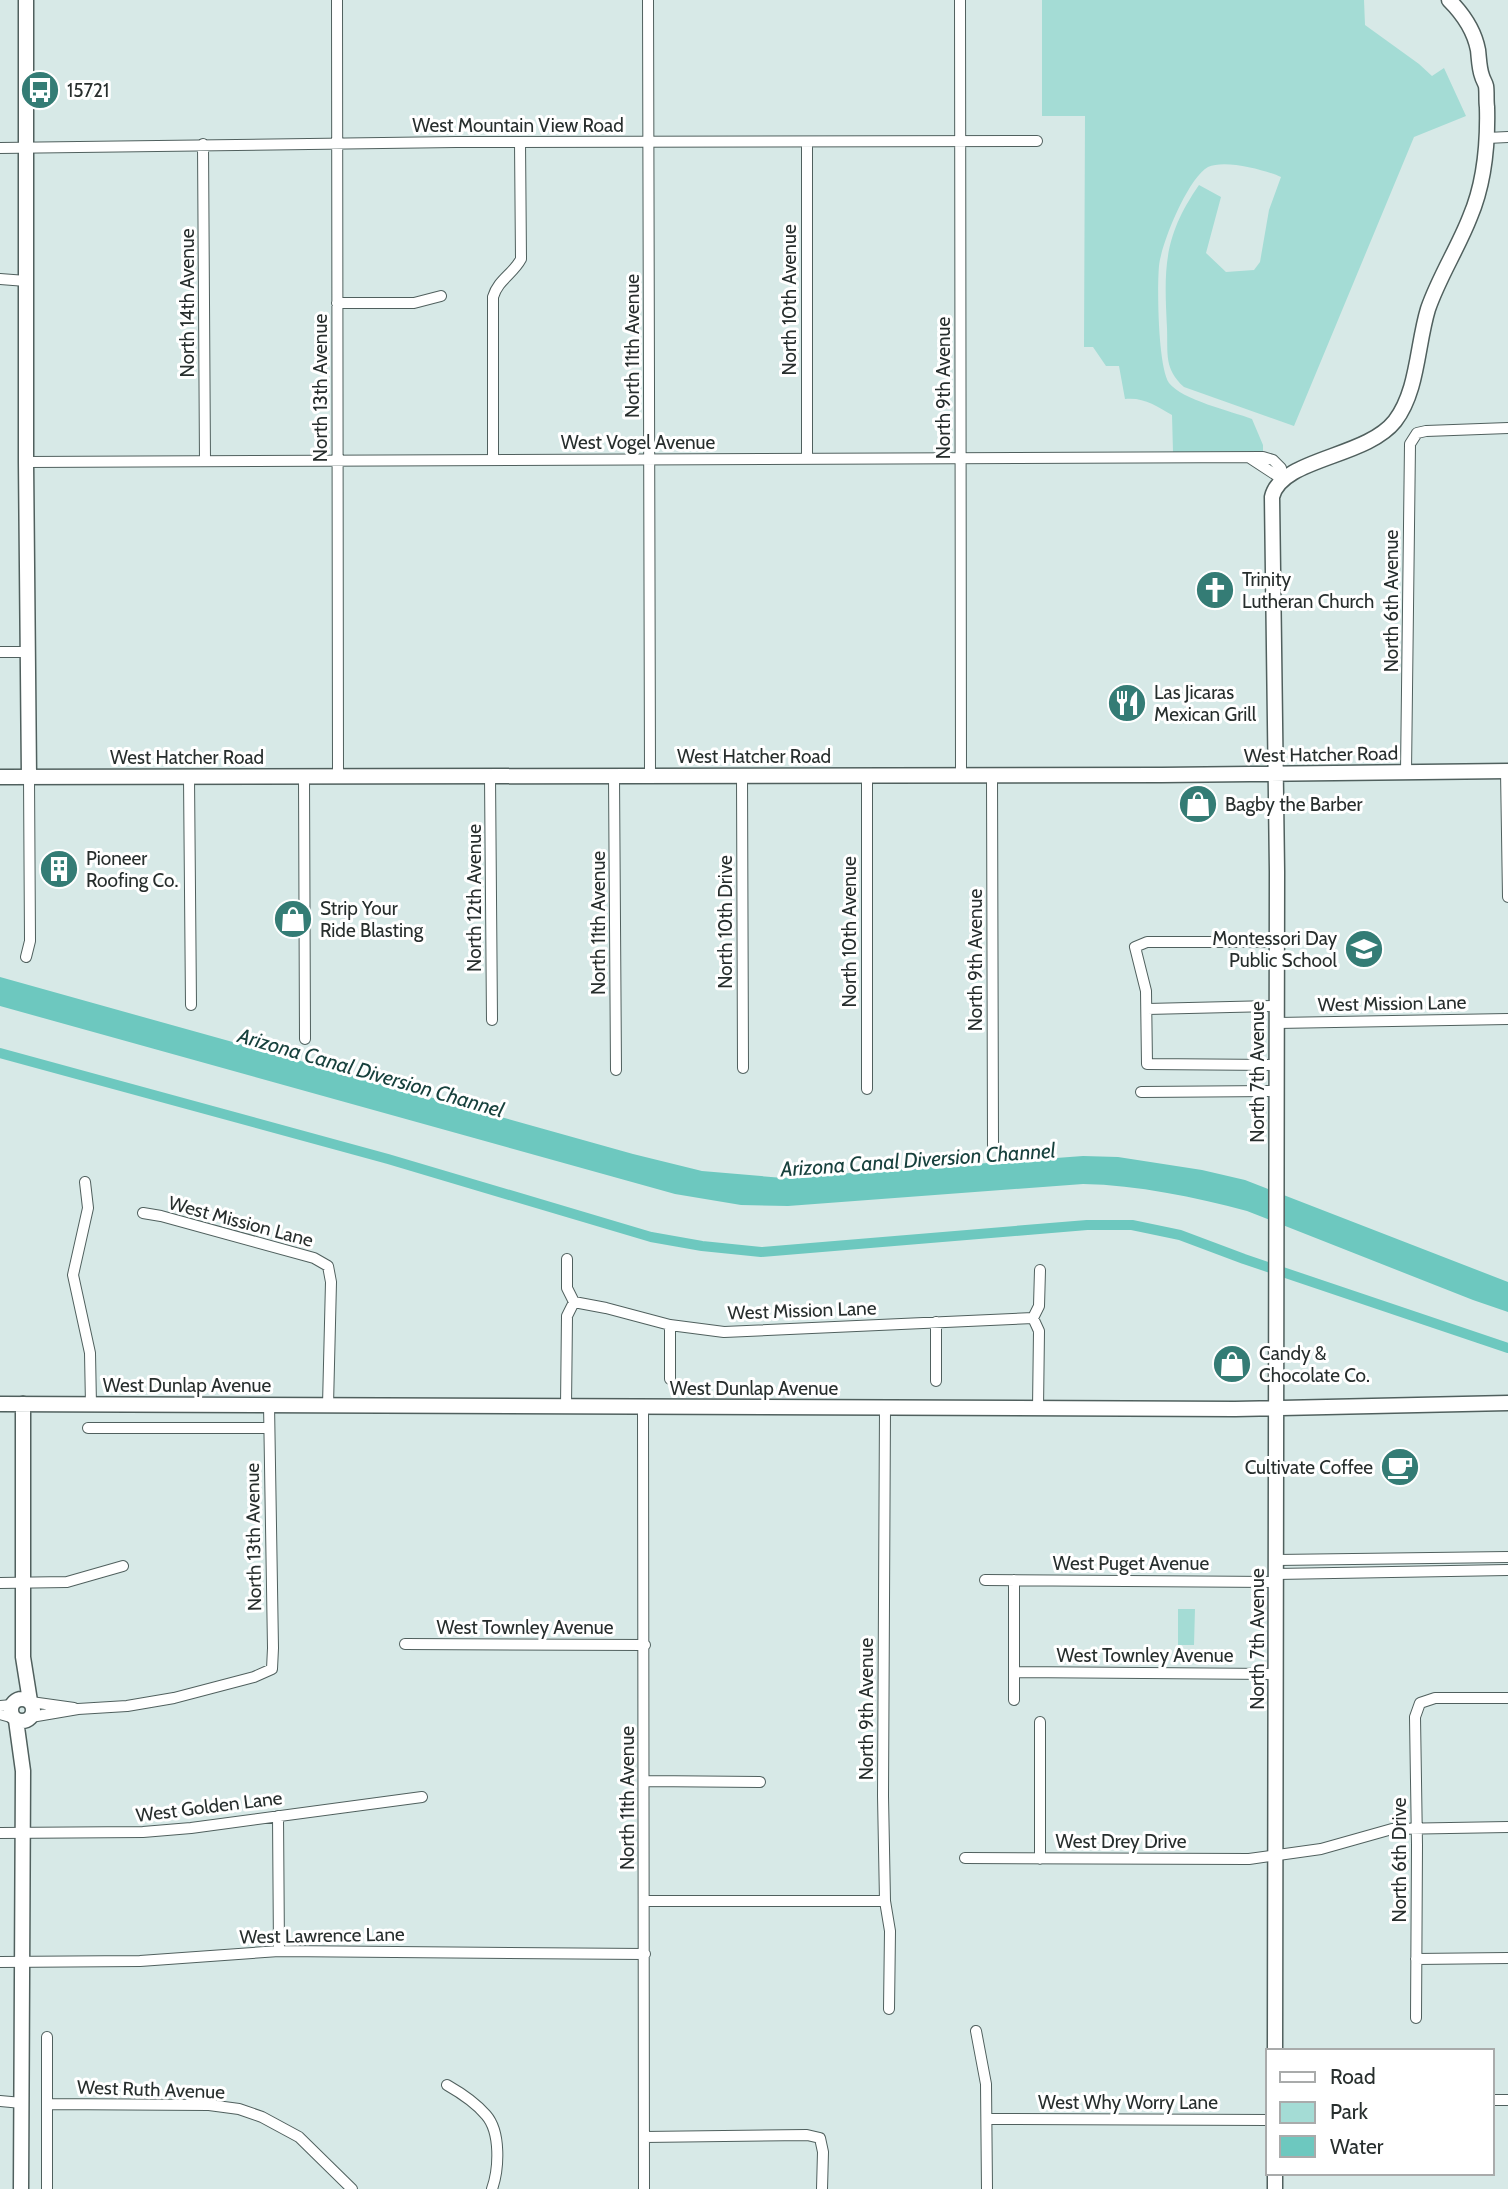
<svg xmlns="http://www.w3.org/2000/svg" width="1508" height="2189" viewBox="0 0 1508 2189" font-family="Cabin,sans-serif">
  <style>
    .green { fill: #a4dcd5 }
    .water { fill: #6dc8bf }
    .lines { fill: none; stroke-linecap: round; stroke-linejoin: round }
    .canal { stroke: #6dc8bf; stroke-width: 10 }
    .street-casing { stroke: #50605e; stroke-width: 12 }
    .secondary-casing { stroke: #50605e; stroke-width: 17 }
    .street { stroke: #fff; stroke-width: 10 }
    .secondary { stroke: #fff; stroke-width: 14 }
    .labels { text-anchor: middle; stroke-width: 6; stroke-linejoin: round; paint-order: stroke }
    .poi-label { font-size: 19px; fill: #272e2d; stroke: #fff; text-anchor: start }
    .street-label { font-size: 19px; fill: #272e2d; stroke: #fff }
    .water-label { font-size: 21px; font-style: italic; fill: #17413d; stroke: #fff }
  </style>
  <rect width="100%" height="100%" fill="#d7e9e7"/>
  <!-- green -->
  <path class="green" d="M1042 0H1364L1365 25 1419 64 1432 76 1444 68 1466 116 1414 137 1294 426 1184 387C1164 369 1168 354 1167 328 1164 268 1163 237 1199 185L1221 197 1206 253 1226 272 1254 270 1260 262 1269 210 1281 177C1265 170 1225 159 1208 167 1188 178 1161 244 1159 266 1157 289 1158 366 1169 383 1182 400 1231 411 1252 419L1263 445V451L1173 452 1172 415C1156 406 1144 397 1125 399L1119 366H1106L1093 347H1084L1085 116H1042Z
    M1178 1609H1195L1194 1645H1178Z"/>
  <!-- water -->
  <path class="water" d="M0 977 633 1154 702 1171 783 1178 1083 1156 1118 1157 1202 1170 1245 1180 1508 1282V1312L1473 1300 1247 1211C1194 1197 1138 1185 1083 1184L788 1206 741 1205 675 1194 0 1006Z"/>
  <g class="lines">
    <!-- canal -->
    <path class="canal" d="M0 1053 388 1159 651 1237 702 1246 761 1252 1087 1225H1132L1180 1235 1244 1259 1508 1348"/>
    <!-- street casing -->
    <g class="street-casing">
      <path id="street" d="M337 0 338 776
        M648 0 650 775
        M960 0 961 775
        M1487 138 1508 137
        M807 142V459
        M203 144 205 461
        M0 148 456 142 1037 141
        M0 279 26 281
        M337 303H414L441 296
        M1250 458 1282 479
        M493 460V297C498 280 513 274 521 259L520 142
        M26 462 1263 457 1273 460 1281 468 1282 479
        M0 652H27
        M1506 771 1508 897
        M1406 772 1410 444 1417 433 1426 431 1508 428
        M742 775 743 1068
        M867 775V1089
        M992 775 993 1145
        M490 776 492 1020
        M614 776 616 1070
        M189 777 191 1005
        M304 777 305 1039
        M1277 942H1147L1135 947 1146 991 1147 1064 1277 1065
        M26 957 30 941 29 777
        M1147 1009 1277 1006
        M1277 1023 1508 1019
        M1141 1092 1276 1091
        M85 1182 88 1208 73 1275 90 1353 91 1405
        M143 1213 161 1216 314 1258 328 1266 331 1282 328 1405
        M574 1302 606 1308 670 1325 724 1332 1033 1318
        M936 1322V1381
        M670 1379V1325
        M566 1406 567 1316 574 1302 567 1288V1259
        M643 1407 644 2189
        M885 1408 883 1796 885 1901 890 1931 889 2009
        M1038 1408 1039 1331 1033 1318 1039 1306 1040 1270
        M88 1428H269
        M1276 1560 1508 1557
        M1276 1574 1508 1570
        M985 1580 1276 1582
        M0 1583 67 1582 123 1566
        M405 1644 645 1645
        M1014 1672 1276 1674
        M1014 1700V1580
        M31 1702 74 1708
        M0 1706 12 1705
        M0 1714 14 1718
        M31 1717 78 1709 127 1706 174 1698 254 1677 272 1669 273 1648 269 1404
        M645 1781 760 1782
        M278 1816 279 1951
        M0 1833 143 1832 191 1828 422 1797
        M965 1858 1249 1859 1321 1849 1392 1829 1508 1827
        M1040 1859V1722
        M646 1901H885
        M1416 1959 1508 1958
        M0 1962 140 1961 279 1951 645 1954
        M1416 2018 1417 1845 1415 1717 1420 1703 1435 1698H1508
        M976 2031 986 2084 987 2189
        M47 2037V2189
        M447 2085C461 2093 475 2102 486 2115 501 2132 499 2169 492 2189
        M1492 2100H1508
        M0 2101 22 2103
        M47 2104 209 2105 239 2109 262 2117 299 2137 352 2189
        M987 2119 1268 2120
        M644 2137 807 2135 820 2138 823 2152 822 2189"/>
    </g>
    <!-- secondary casing -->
    <g class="secondary-casing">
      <path id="secondary" d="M26 0V462L29 777
        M0 777 1162 775 1508 771
        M0 1404 1235 1409 1508 1403
        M23 1404V1657L30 1701
        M11 1710a11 11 0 1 1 22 0a11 11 0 1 1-22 0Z
        M16 1720 23 1771 21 2189
        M1275 2051 1277 872 1272 497C1281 458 1366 458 1395 421 1418 391 1417 345 1428 309 1439 277 1458 248 1470 217 1485 182 1488 145 1487 107 1486 101 1487 92 1486 86 1485 82 1483 80 1482 76 1479 68 1479 58 1478 50 1474 29 1463 14 1449 0
        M1275 2189V2173"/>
    </g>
    <!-- street -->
    <use href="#street" class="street"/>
    <!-- secondary -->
    <use href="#secondary" class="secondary"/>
  </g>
  <!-- icons -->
  <defs>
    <g id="bus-disc" transform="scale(2.0125)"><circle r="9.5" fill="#347c75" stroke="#fff"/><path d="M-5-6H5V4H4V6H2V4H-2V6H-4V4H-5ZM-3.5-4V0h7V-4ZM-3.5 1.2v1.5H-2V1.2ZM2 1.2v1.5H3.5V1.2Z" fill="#fff"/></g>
    <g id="church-disc" transform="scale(2.0125)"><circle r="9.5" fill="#347c75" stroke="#fff"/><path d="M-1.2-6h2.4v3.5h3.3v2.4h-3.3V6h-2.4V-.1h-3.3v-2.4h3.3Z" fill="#fff"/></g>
    <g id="restaurant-disc" transform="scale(2.0125)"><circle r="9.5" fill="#347c75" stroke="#fff"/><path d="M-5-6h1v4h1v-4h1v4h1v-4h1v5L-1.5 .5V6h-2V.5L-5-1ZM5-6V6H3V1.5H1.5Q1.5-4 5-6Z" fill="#fff"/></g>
    <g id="shop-disc" transform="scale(2.0125)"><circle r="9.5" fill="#347c75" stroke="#fff"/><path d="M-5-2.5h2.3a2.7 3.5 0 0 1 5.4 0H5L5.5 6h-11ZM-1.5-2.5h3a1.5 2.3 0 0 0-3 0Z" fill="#fff"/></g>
    <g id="building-disc" transform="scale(2.0125)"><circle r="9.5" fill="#347c75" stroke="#fff"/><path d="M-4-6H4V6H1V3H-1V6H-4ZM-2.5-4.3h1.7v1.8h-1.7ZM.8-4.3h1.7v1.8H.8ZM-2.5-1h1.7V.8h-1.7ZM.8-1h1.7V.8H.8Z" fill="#fff"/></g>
    <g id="school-disc" transform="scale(2.0125)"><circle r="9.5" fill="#347c75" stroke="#fff"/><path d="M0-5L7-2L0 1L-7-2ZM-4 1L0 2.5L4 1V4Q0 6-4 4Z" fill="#fff"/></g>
    <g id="cafe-disc" transform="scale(2.0125)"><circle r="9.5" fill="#347c75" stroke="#fff"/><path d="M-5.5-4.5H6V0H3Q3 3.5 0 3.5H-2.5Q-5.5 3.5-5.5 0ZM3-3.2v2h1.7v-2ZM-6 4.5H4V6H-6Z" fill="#fff"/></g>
  </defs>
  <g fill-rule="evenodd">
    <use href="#bus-disc" x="40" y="90"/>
    <use href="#church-disc" x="1215" y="590"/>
    <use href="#restaurant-disc" x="1127" y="703"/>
    <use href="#shop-disc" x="1198" y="804"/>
    <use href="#building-disc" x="59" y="869"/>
    <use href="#shop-disc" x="293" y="919"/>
    <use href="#school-disc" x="1364" y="949"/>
    <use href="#shop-disc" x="1232" y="1364"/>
    <use href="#cafe-disc" x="1400" y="1467"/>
  </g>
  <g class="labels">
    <!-- poi labels -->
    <g class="poi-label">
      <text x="67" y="97">15721</text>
      <text x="1242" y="586">Trinity<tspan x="1242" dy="22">Lutheran Church</tspan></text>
      <text x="1154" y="699">Las Jicaras<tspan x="1154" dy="22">Mexican Grill</tspan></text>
      <text x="1225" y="811">Bagby the Barber</text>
      <text x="86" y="865">Pioneer<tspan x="86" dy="22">Roofing Co.</tspan></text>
      <text x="320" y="915">Strip Your<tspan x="320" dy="22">Ride Blasting</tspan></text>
      <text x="1337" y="945" text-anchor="end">Montessori Day<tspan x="1337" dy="22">Public School</tspan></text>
      <text x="1259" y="1360">Candy &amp;<tspan x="1259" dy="22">Chocolate Co.</tspan></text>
      <text x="1373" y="1474" text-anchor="end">Cultivate Coffee</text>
    </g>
    <!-- street labels -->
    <g class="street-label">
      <text x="518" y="132">West Mountain View Road</text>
      <text transform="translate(789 300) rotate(-90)" y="7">North 10th Avenue</text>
      <text transform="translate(187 303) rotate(-90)" y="7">North 14th Avenue</text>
      <text transform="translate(632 346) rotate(-90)" y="7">North 11th Avenue</text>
      <text transform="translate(320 388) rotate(-90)" y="7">North 13th Avenue</text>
      <text transform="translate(943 388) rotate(-90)" y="7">North 9th Avenue</text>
      <text x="638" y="449">West Vogel Avenue</text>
      <text transform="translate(1391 601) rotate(-90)" y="7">North 6th Avenue</text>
      <text transform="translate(1321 754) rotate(-1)" y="7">West Hatcher Road</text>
      <text x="754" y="763">West Hatcher Road</text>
      <text x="187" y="764">West Hatcher Road</text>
      <text transform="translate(474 898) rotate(-90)" y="7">North 12th Avenue</text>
      <text transform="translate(725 922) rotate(-90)" y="7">North 10th Drive</text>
      <text transform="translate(598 923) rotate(-90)" y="7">North 11th Avenue</text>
      <text transform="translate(849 932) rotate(-90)" y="7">North 10th Avenue</text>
      <text transform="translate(975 960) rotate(-90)" y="7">North 9th Avenue</text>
      <text transform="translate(1392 1003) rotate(-1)" y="7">West Mission Lane</text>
      <text transform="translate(1257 1072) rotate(-90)" y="7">North 7th Avenue</text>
      <text transform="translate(241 1221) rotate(15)" y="7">West Mission Lane</text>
      <text transform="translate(802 1310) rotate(-2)" y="7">West Mission Lane</text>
      <text x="187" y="1392">West Dunlap Avenue</text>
      <text x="754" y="1395">West Dunlap Avenue</text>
      <text transform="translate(253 1537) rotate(-91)" y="7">North 13th Avenue</text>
      <text x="1131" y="1570">West Puget Avenue</text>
      <text x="525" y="1634">West Townley Avenue</text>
      <text transform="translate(1257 1639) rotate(-90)" y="7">North 7th Avenue</text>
      <text x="1145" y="1662">West Townley Avenue</text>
      <text transform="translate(866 1709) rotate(-90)" y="7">North 9th Avenue</text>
      <text transform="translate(627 1798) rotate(-90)" y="7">North 11th Avenue</text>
      <text transform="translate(209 1806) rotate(-7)" y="7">West Golden Lane</text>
      <text x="1121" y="1848">West Drey Drive</text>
      <text transform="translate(1399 1860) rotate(-90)" y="7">North 6th Drive</text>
      <text transform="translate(322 1935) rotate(-1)" y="7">West Lawrence Lane</text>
      <text transform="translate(151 2089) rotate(2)" y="7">West Ruth Avenue</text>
      <text x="1128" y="2109">West Why Worry Lane</text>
    </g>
    <!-- water labels -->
    <g class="water-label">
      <text transform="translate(371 1073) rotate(16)" y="7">Arizona Canal Diversion Channel</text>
      <text transform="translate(918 1160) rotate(-4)" y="7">Arizona Canal Diversion Channel</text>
    </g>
  </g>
  <!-- legend -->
  <rect x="1266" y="2049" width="228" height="126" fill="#ffffff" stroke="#a9abab" stroke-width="2"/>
  <rect x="1280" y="2072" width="35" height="10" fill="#ffffff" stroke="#a9abab" stroke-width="2"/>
  <text x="1330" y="2084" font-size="21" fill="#272e2d">Road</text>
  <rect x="1280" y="2102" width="35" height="21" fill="#a4dcd5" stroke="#a9abab" stroke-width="2"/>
  <text x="1330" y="2119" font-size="21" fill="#272e2d">Park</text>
  <rect x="1280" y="2136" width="35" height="21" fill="#6dc8bf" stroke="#a9abab" stroke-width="2"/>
  <text x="1330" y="2154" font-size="21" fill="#272e2d">Water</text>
</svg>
